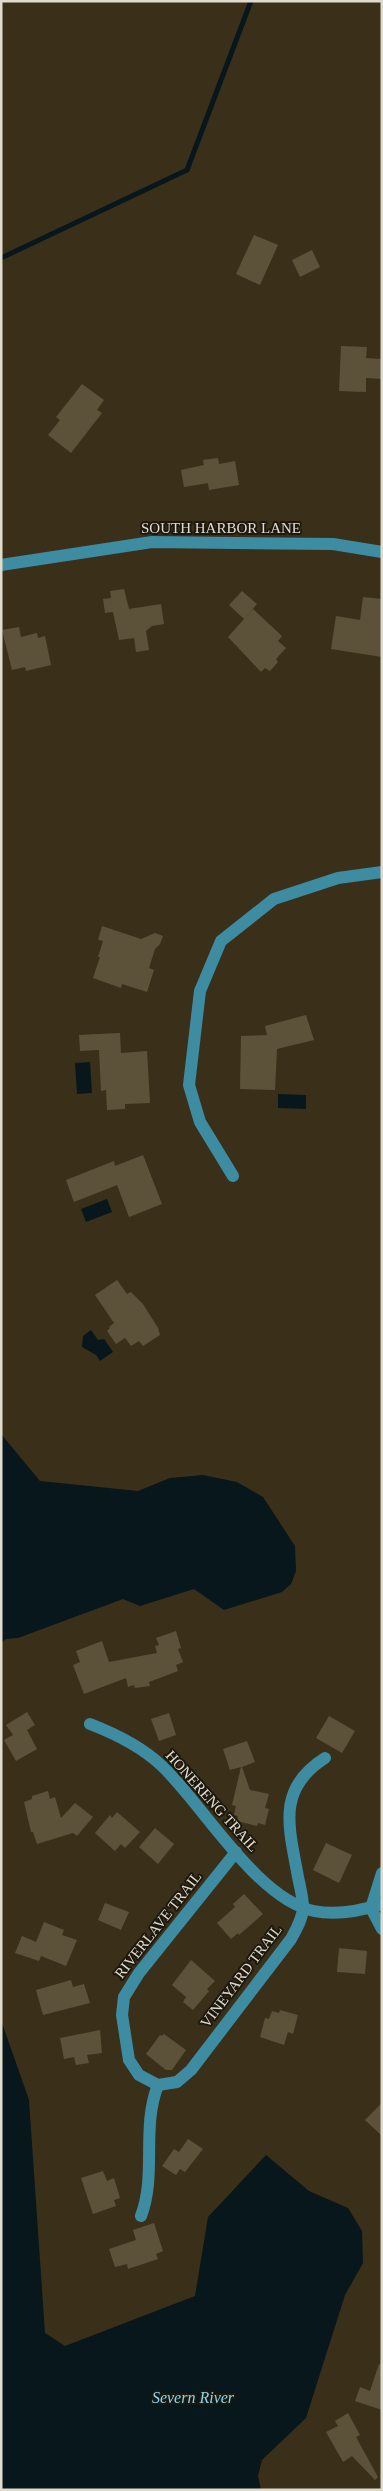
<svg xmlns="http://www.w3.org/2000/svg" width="383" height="2491" viewBox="0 0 383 2491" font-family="'Times New Roman',serif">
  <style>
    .water { fill: #07171c }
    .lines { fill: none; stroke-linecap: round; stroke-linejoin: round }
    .stream { stroke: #07171c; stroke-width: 5 }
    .building { fill: #5c523a }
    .minor { stroke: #3e8ca2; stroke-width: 12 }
    .labels { text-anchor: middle; stroke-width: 4; stroke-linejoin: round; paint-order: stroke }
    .street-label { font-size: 15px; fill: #e1dbce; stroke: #1d180e }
    .water-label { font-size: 16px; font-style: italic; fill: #81d8f3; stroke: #1d180e }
  </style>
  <rect width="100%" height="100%" fill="#3a3019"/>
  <!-- water -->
  <path class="water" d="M90 1062 92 1093 77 1094 75 1063Z
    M278 1094 306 1095V1109L278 1108Z
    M107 1199 112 1212 86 1222 81 1209Z
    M91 1330 98 1340 104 1339 113 1352 100 1361 96 1355 82 1347 83 1336Z
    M1 1434 40 1481 138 1491 170 1478 203 1475 237 1482 263 1497 295 1546 296 1571 291 1584 282 1592 224 1610 194 1589 140 1606 123 1599 18 1638 6 1639 1 1643Z
    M1 2020 29 2100 45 2333 65 2346 195 2296 208 2217 266 2155 309 2191 348 2208 362 2231 363 2263 345 2295 306 2418 262 2460 258 2476 261 2490H1Z"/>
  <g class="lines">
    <!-- stream -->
    <path class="stream" d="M1 258 187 170 251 1"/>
  </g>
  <!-- building -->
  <path class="building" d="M254 235 278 245 260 285 236 274Z
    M312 250 320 267 300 277 292 260Z
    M341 346 367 347 366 358 382 359V379L366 378V392L339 391Z
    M82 384 104 400 97 410 102 413 71 453 48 435 60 420 56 417Z
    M218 458 219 464 235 461 239 485 209 490 208 483 184 487 181 470 204 465 203 460Z
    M124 589 129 609 161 604 164 624 152 626 146 631 149 650 136 652 134 638 119 640 113 612 105 613 103 599 111 598 110 591Z
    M242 591 257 604 244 619 229 605Z
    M363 597 382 599V657L331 649 336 616 360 620Z
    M253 609 282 636 278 641 286 648 276 659 278 662 270 671 265 668 261 672 228 637Z
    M19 627 21 637 37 633 38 638 45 636 51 665 26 671 25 667 12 670 2 630Z
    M102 926 141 939 155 933 163 936 160 944 155 949 149 968 154 970 147 992 122 984 121 988 93 978 100 957H98L103 941 98 940Z
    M306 1015 314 1040 277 1049 275 1090 240 1089 241 1036 267 1035 265 1026Z
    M120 1033 121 1053 147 1051 150 1103 125 1104V1109L107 1110 106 1090 101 1091 99 1050 80 1051 79 1035Z
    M143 1155 162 1204 129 1217 117 1185 74 1202 66 1180 114 1161 115 1166Z
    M117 1280 127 1294 131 1292 143 1304 158 1328 160 1335 143 1346 139 1341 131 1346 125 1338 116 1344 107 1331 110 1328 109 1327 114 1323 95 1295Z
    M176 1631 181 1648 178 1649 183 1662 176 1665 178 1671 149 1682 150 1686 135 1688 134 1685 128 1687 126 1678 84 1694 73 1665 80 1662 76 1651 102 1641 109 1662 157 1653 155 1646 159 1645 156 1638Z
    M27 1712 35 1725 27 1730 37 1749 16 1761 4 1740 13 1735 6 1725Z
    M169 1713 176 1735 159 1741 151 1719Z
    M329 1716 355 1731 342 1753 316 1738Z
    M247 1741 255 1762 242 1767 250 1790 269 1794 265 1808 269 1809 265 1825 258 1823 257 1826 237 1821 238 1816 234 1815 236 1806 232 1805 241 1767 230 1770 223 1749Z
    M48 1791 50 1799 55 1797 61 1818 75 1803 93 1817 77 1836 73 1833 37 1844 33 1832H31L24 1802 32 1799V1796Z
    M117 1812 140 1832 125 1848 121 1844 115 1851 95 1833 110 1815 112 1818Z
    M155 1828 174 1844 158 1864 139 1847Z
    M326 1843 352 1855 339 1883 313 1870Z
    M244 1894 263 1914 239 1935 238 1933 231 1939 217 1923 235 1907 233 1904Z
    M105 1903 129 1912 121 1930 98 1920Z
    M44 1922 64 1930 62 1935 77 1940 66 1966 41 1956 39 1961 15 1953 22 1936 36 1942Z
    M339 1948 367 1951 365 1974 337 1972Z
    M191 1960 215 1981 207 1989 209 1991 193 2010 183 2002 186 1997 172 1985Z
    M71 1980 73 1987 84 1984 90 2003 43 2015 36 1990Z
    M280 2010 298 2015 293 2034 288 2032 284 2045 260 2037 265 2018 269 2019 272 2011 279 2013Z
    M100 2030 102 2053 87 2055 89 2063 76 2065 74 2057 64 2059 60 2038Z
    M164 2034 186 2050 172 2070H166L146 2054 160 2035 162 2036Z
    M382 2103V2136L365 2120Z
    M188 2139 203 2149 185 2172 180 2169 176 2175 162 2166 174 2149 179 2152Z
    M103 2171 107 2181 114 2178 120 2198 114 2200 116 2206 93 2214 81 2178Z
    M154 2223 163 2251 156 2254 158 2259 128 2269 127 2264 115 2267 109 2249 136 2240 133 2230Z
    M379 2364 382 2365V2410L355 2401 360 2387 370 2391Z
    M348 2413 360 2435 356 2437 378 2477 375 2480 352 2456 343 2462 326 2432 338 2426 335 2421Z"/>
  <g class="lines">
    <!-- minor -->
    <path class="minor" d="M1 565 152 542 333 544 382 552
      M233 1176 200 1122 189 1085 200 991 221 941 274 899 338 878 382 872
      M90 1724C116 1734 141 1746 162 1766 204 1806 257 1899 314 1911 337 1916 360 1911 382 1904
      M371 1908 382 1873
      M371 1908 382 1929
      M158 2085 177 2082 191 2070 291 1939C296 1930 303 1918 303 1907 303 1898 300 1887 298 1877 289 1827 276 1789 325 1758
      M158 2085 139 2075 129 2060 122 2015 124 1997 139 1973 236 1852
      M141 2216C157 2174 141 2128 158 2085"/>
  </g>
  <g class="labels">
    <!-- street labels -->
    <g class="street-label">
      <text x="221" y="533">SOUTH HARBOR LANE</text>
      <text transform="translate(212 1801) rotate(48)" y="5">HONERENG TRAIL</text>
      <text transform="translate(158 1925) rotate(-52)" y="5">RIVERLAVE TRAIL</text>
      <text transform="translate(241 1976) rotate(-53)" y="5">VINEYARD TRAIL</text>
    </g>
    <!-- water labels -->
    <g class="water-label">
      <text x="193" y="2403">Severn River</text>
    </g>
  </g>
  <!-- border -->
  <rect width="383" height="2491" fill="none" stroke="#e1dbce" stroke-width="5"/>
</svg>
